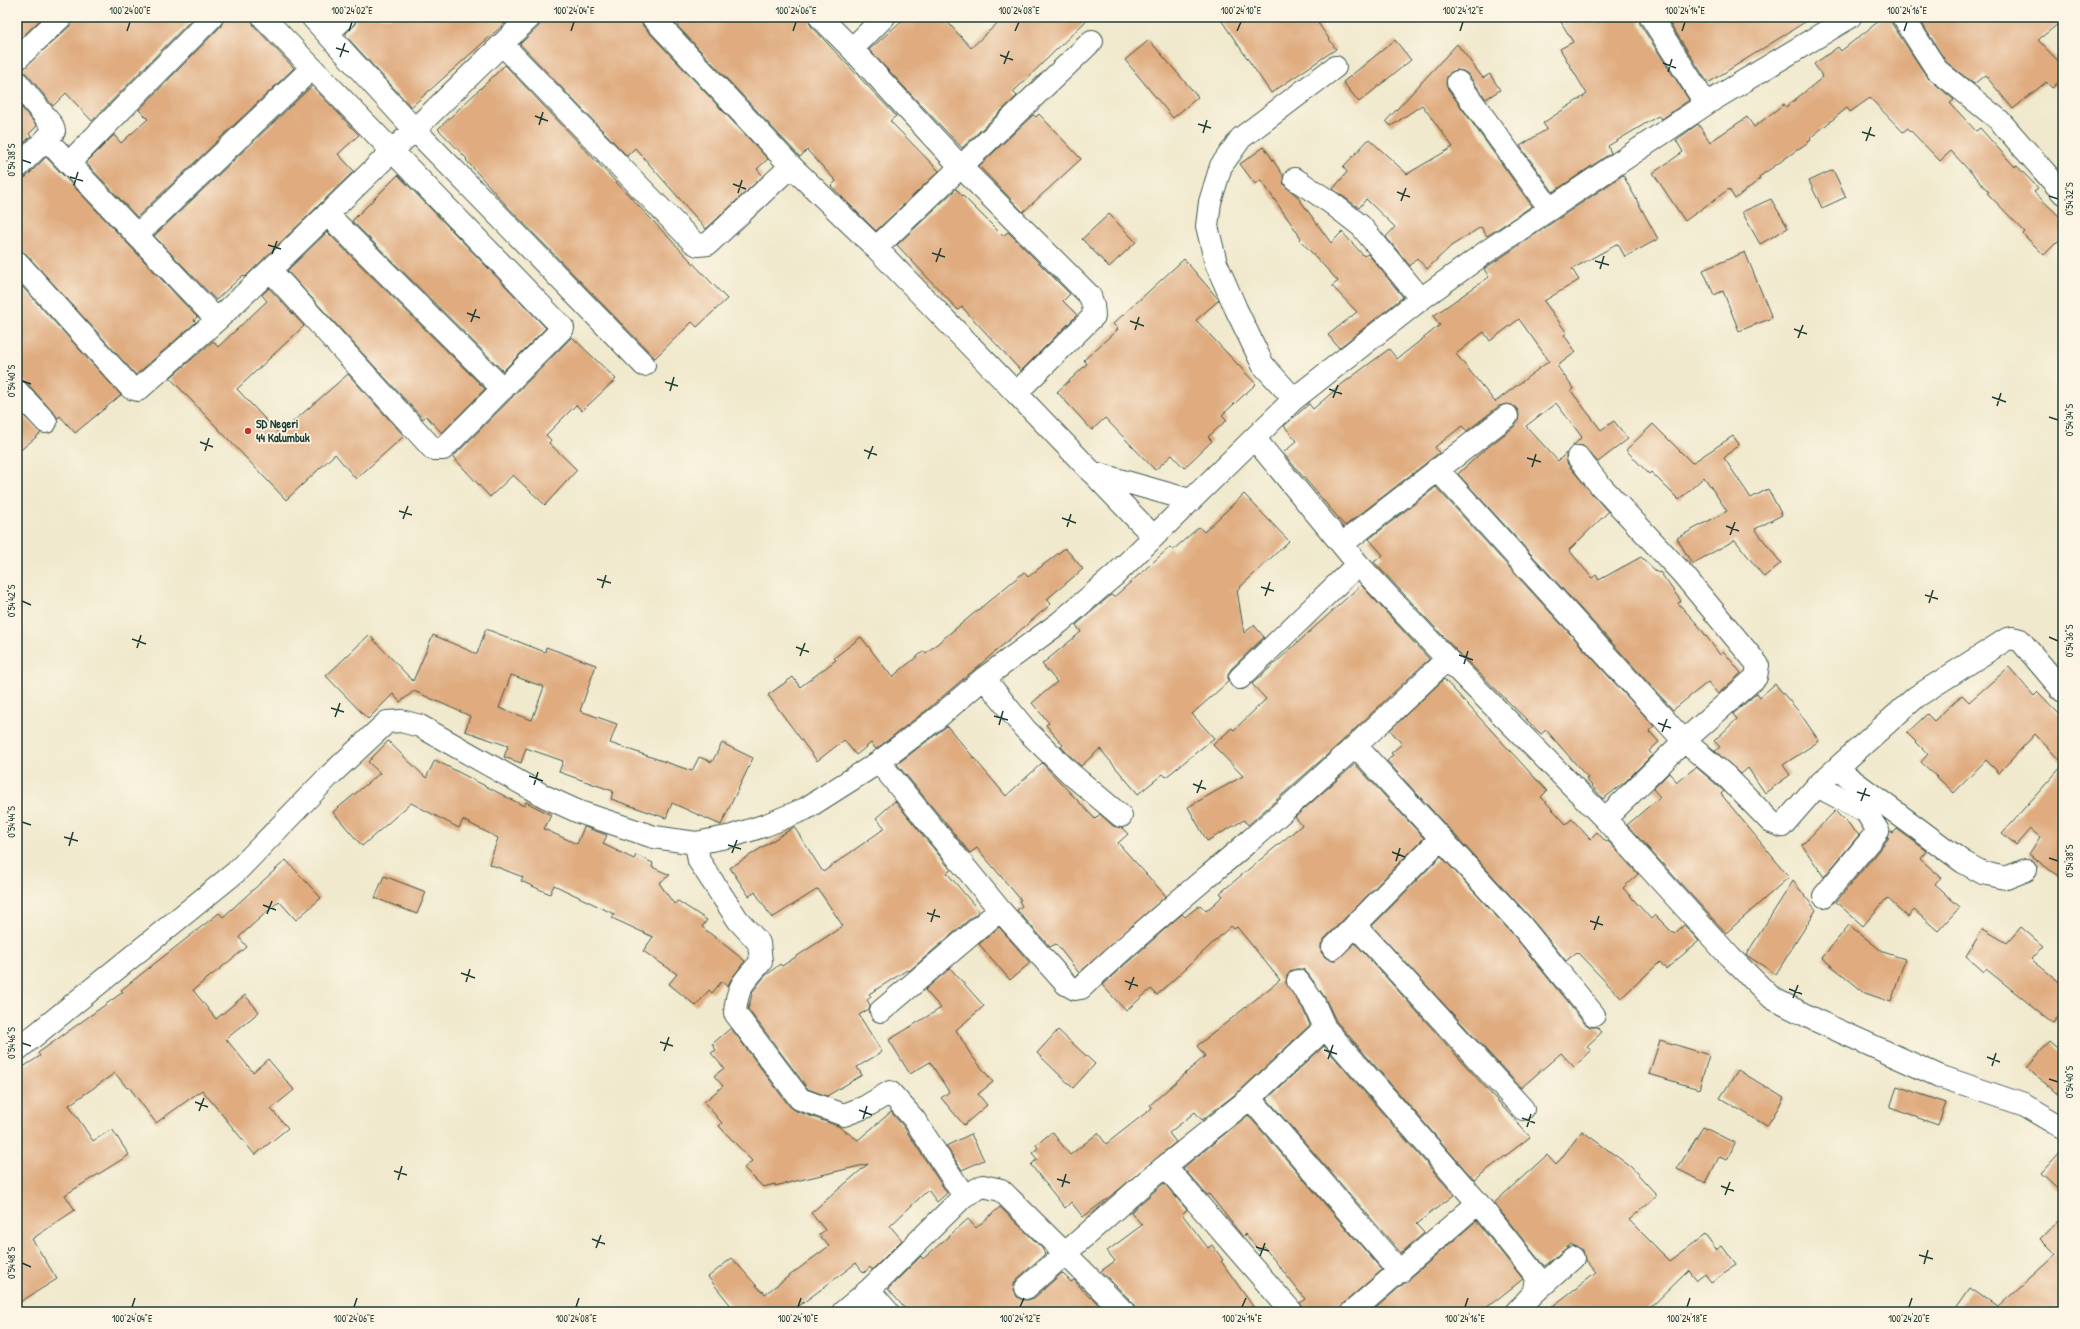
<svg xmlns="http://www.w3.org/2000/svg" width="2080" height="1329" viewBox="0 0 2080 1329" font-family="'Patrick Hand',sans-serif">
  <style>
    .building { fill: #dfab7f; fill-rule: evenodd }
    .lines { fill: none; stroke-linecap: round; stroke-linejoin: round }
    .minor-casing { stroke: #3e574b; stroke-width: 24 }
    .minor { stroke: #fff; stroke-width: 22 }
    .ticks { fill: none; stroke: #1f3d34; stroke-width: 1.5 }
    .poi-dot { fill: #c8321e; stroke: #fcf5e5; stroke-width: 1.5 }
    .labels { text-anchor: middle; stroke-width: 3.5; stroke-linejoin: round; paint-order: stroke }
    .poi-label { font-size: 12px; font-weight: bold; fill: #1f3d34; stroke: #fcf5e5; text-anchor: start }
    .neatline { fill: none; stroke: #1f3d34; stroke-width: 1.5 }
    .ticks-label { font-size: 10px; text-anchor: middle; fill: #1f3d34 }
  </style>
  <rect width="100%" height="100%" fill="#fcf5e5"/>
  <filter id="ink" filterUnits="userSpaceOnUse"><feTurbulence type="fractalNoise" baseFrequency=".025" numOctaves="2"/><feDisplacementMap in="SourceGraphic" scale="8" xChannelSelector="R" yChannelSelector="G"/><feConvolveMatrix kernelMatrix="1 2 1 2 8 2 1 2 1" color-interpolation-filters="sRGB"/></filter>
  <filter id="wash" filterUnits="userSpaceOnUse"><feTurbulence type="fractalNoise" baseFrequency=".012" numOctaves="4" result="noise"/><feDisplacementMap in="SourceGraphic" scale="16" xChannelSelector="R" yChannelSelector="G"/><feGaussianBlur stdDeviation="0.9" result="paint"/><feColorMatrix in="noise" values="0 0 0 0 0 0 0 0 0 0 0 0 0 0 0 0 0 1.4 0 .05"/><feComposite in="paint" operator="in"/></filter>
  <g filter="url(#wash)">
    <rect width="100%" height="100%" fill="#f0e9cd"/>
    <g id="blocks">
      <!-- building -->
      <path class="building" d="M17 17H43L17 42Z
        M73 17H194L92 121 66 93 53 106 27 74 21 70 70 26Z
        M224 17H251L254 26 294 68 137 217 86 163 114 135 121 143 148 119 139 110 221 26Z
        M357 17H512L411 107 346 36V33L354 26Z
        M542 17H640L643 26 768 159 757 169 763 176 706 229 635 148 627 156 520 44 539 26Z
        M669 17H808L811 26 896 116 890 121 939 171 876 231 831 186 836 181 807 150 800 157Z
        M906 17H943L971 48 1004 17H1090L1013 92 1017 96 962 148 869 50Z
        M1219 17H1314L1336 49 1271 93Z
        M1558 17H1639L1640 24 1689 100 1662 119 1658 116 1608 146 1611 153 1553 192 1520 146 1547 129 1543 123 1587 94 1560 49 1573 42Z
        M1666 17H1813L1708 83Z
        M1884 17H1891L1892 24 1927 77 1954 100 1950 103 1976 131 1980 128 2015 167 2016 165 2038 188 2034 192 2063 220V236L2044 255 2023 234 2025 232 1987 193 1989 192 1951 151 1940 161 1908 128 1903 132 1870 98 1850 112 1847 108 1810 138 1811 140 1759 177 1760 179 1735 199 1729 189 1685 221 1653 173 1683 152 1676 140 1698 124 1710 142 1747 117 1754 127 1784 104 1786 107 1823 77 1814 64 1838 47 1841 51Z
        M1918 17H2063V20L2038 40 2063 66V78L2052 88 2046 82 2013 109 1985 75 1974 84 1946 62Z
        M1149 40 1198 97 1173 118 1125 60Z
        M1395 40 1411 60 1359 102 1343 82Z
        M1457 44 1483 78 1490 74 1500 90 1486 99 1468 74 1463 71 1457 70 1451 72 1447 77 1446 83 1448 89 1532 206 1487 236 1481 227 1451 246 1427 269 1417 258 1410 266 1386 237 1395 227 1366 199 1359 208 1333 189 1347 172 1343 167 1369 139 1407 174 1453 147 1422 105 1391 126 1386 121Z
        M505 65 727 299 697 327 692 322 655 358 506 205 466 160 467 159 438 129Z
        M312 86 359 135 338 154 354 171 245 277 243 275 216 300 154 236Z
        M17 102 37 126 29 134 31 136 17 150Z
        M1039 114 1081 159 1023 212 979 166 1033 115 1036 117Z
        M1264 147 1283 175 1284 185 1297 196 1331 243 1342 232 1364 256 1368 254 1403 297 1339 348 1328 335 1357 312 1332 286 1338 281 1299 239 1301 238 1261 180 1255 184 1240 164Z
        M46 157 197 317 194 320 196 322 136 375 26 254 17 250V180L26 177Z
        M1833 170 1846 197 1822 208 1809 181Z
        M398 175 546 328 503 371 352 221Z
        M1623 175 1658 239 1625 257 1618 244 1572 269 1579 280 1544 301 1567 333 1564 335 1576 352 1557 366 1574 389 1571 391 1601 430 1614 421 1628 439 1598 462 1583 446H1573L1582 437 1556 403 1526 426 1558 461 1566 453V459L1568 465 1608 512 1569 550 1592 578 1596 575 1599 580 1641 557 1658 573 1660 572 1681 601 1678 603 1698 625 1720 655 1724 652 1741 673 1718 694 1708 682 1673 710 1458 474 1483 451 1515 426 1518 421 1519 415 1517 409 1512 405 1506 404 1499 406 1467 431 1462 426 1435 447 1439 453 1345 526 1283 453 1297 441 1284 426 1309 404 1313 409 1342 384 1389 349 1397 359 1440 325 1433 316 1489 277 1484 269ZM1519 319 1549 361 1495 402 1456 354 1484 332 1490 341Z
        M956 189 1003 236 1008 232 1070 294 1063 301 1077 315 1021 371 962 307 958 310 897 245Z
        M1771 199 1788 228 1760 244 1742 212Z
        M1109 214 1136 242 1109 267 1082 239Z
        M327 232 485 389 442 433 426 416 423 419 287 271Z
        M1745 252 1772 318 1739 331 1723 291 1714 295 1703 270Z
        M1184 259 1219 300 1196 320 1256 384 1222 415 1227 420 1208 437 1212 441 1184 468 1172 455 1155 470 1105 418 1092 430 1057 392 1087 364 1084 360 1118 329 1113 324Z
        M17 281 121 395 75 433 60 416 58 418 26 382 17 379Z
        M269 288 304 326 237 389 279 434 348 374 404 436 356 479 335 454 286 500 170 378 213 341 218 347 267 301 262 295Z
        M572 337 616 379 582 411 576 405 546 435 551 440 549 443 577 470 545 505 513 475 490 497 453 457Z
        M17 409 41 433 17 453Z
        M1653 424 1692 463 1733 436 1739 444 1724 458 1751 498 1768 489 1782 515 1755 529 1781 563 1764 577 1735 540 1692 564 1677 538 1727 511 1704 477 1679 500 1651 472 1649 474 1626 450Z
        M1436 487 1654 726 1649 731 1659 742 1649 751 1652 755 1625 782 1603 799 1586 779 1588 778 1546 730 1541 734 1456 650 1374 562 1383 555 1369 539Z
        M1244 494 1289 541 1237 590 1244 633 1254 625 1264 637 1231 669 1228 675V682L1192 714 1214 738 1166 777 1163 774 1138 794 1100 749 1081 766 1061 747 1063 745 1046 725 1049 723 1032 703 1057 682 1042 664 1081 632 1076 625 1111 595 1114 597 1170 547 1173 550 1199 527 1204 532Z
        M1065 548 1083 569 1047 599 1051 604 928 709 876 749 871 743 856 755 844 740 817 761 768 695 793 677 800 687 836 660 834 658 861 637 892 677 924 651 926 653 1024 572 1028 577Z
        M1361 585 1429 659 1337 746 1248 825 1244 820 1207 841 1188 807 1243 776 1213 745 1232 728 1234 730 1266 699 1252 684Z
        M486 629 545 652 546 647 596 665 580 711 617 724 610 743 692 771 699 757 712 762 722 743 753 758 721 825 672 803 666 818 611 799 613 791 559 772 563 761 526 748 521 763 504 757 508 746 465 731 470 716 414 691 400 702 393 694 368 719 326 676 369 635 413 681 433 635 477 654ZM511 675 544 687 532 720 499 708Z
        M2009 667 2034 696 2038 692 2063 718V764L2035 734 1999 773 1986 760 1954 793 1921 762 1928 754 1907 733 1927 714 1934 721 1962 695 1969 702Z
        M1444 679 1547 791 1541 797 1566 824 1572 819 1590 839 1597 832 1606 842 1608 841 1638 874 1623 888 1651 919 1655 915 1674 934 1684 925 1699 941 1666 969 1660 962 1621 998 1577 952 1566 961 1529 916 1387 761 1393 755 1391 753 1402 744 1390 730Z
        M1775 684 1800 713 1819 741 1783 765 1790 775 1765 793 1748 768 1741 774 1715 751 1720 747 1714 741 1737 719 1733 714 1757 693 1760 697Z
        M947 726 1006 796 1042 763 1095 819 1100 814 1113 826 1122 828 1128 834 1118 843 1166 896 1079 973 1056 944 1050 947 1017 910 1022 906 1019 901 1021 900 977 848 970 853 897 764Z
        M388 741 426 778 435 760 524 806 526 802 551 815 544 829 577 844 584 827 607 835 603 844 634 859 636 855 653 863 652 867 670 875 659 883 674 904 678 901 707 920 702 927 745 961 732 978 727 987 722 981 712 993 709 990 696 1006 669 984 677 974 643 951 653 937 612 918 614 914 554 885 550 894 521 881 523 877 489 864 498 838 463 820 459 828 411 803 362 846 333 812 380 773 368 762Z
        M1355 764 1424 838 1324 939 1321 945V952L1325 957 1330 960H1336L1355 943 1530 1137 1474 1180 1336 1021 1324 996 1308 974 1303 969H1296L1291 971 1287 976 1286 983 1303 1009 1310 1025 1242 1089 1202 1120 1195 1112 1169 1133 1176 1142 1116 1192 1083 1217 1071 1202 1065 1208 1031 1165 1037 1159 1032 1153 1038 1148 1036 1145 1052 1132 1070 1155 1098 1133 1106 1144 1152 1108 1150 1105 1205 1056 1197 1046 1280 980 1237 927 1234 929 1231 926 1157 995 1151 989 1126 1011 1102 985 1182 914 1185 917 1200 905 1206 911 1223 896 1220 893 1302 825 1295 817Z
        M2063 765V880L2029 854 2040 837 2030 829 2016 845 2002 833Z
        M1696 767 1724 791 1721 794 1789 877 1726 933 1627 825 1660 797 1653 789 1669 773 1677 782Z
        M895 801 951 870 947 873 979 911 909 971 907 970 869 994 871 997 867 1000 870 1005 869 1009 859 1015 882 1052 857 1067 862 1075 827 1096 808 1089 748 1009 753 991 764 977 780 964 782 966 843 926 818 889 772 918 755 892 749 896 730 868 794 827 823 872 885 828 876 818Z
        M1835 811 1859 835 1824 877 1802 845Z
        M1897 829 1927 851 1920 859 1941 877 1935 885 1960 907 1938 931 1914 910 1908 917 1887 898 1863 926 1836 902 1888 839 1890 831 1893 833Z
        M1441 856 1511 932 1584 1023 1590 1027H1597L1602 1032 1587 1046 1591 1051 1574 1067 1561 1053 1521 1088 1372 926Z
        M286 860 321 898 296 920 279 901 239 937 247 947 193 990 216 1019 245 995 259 1012 226 1039 253 1072 268 1059 294 1090 271 1109 288 1128 255 1155 202 1090 156 1123 129 1087 127 1088 115 1073 69 1105 93 1141 112 1129 129 1155 65 1195 75 1210 32 1239 57 1279 17 1304V1071L40 1056 38 1053 123 992 121 990 219 913 223 917Z
        M384 876 426 892 417 914 375 898Z
        M1793 881 1816 910 1776 974 1746 955Z
        M1849 925 1883 952 1905 959 1891 1002 1865 993 1822 958Z
        M999 927 1030 963 1010 980 979 944Z
        M2021 927 2043 946 2031 959 2063 985V1011L2053 1023 1986 969 1984 972 1966 956 1983 929 2007 943Z
        M950 968 984 1006 956 1030 971 1055 993 1082 978 1094 987 1105 964 1125 941 1098 949 1092 930 1062 910 1074 889 1040 941 1008 925 990Z
        M731 1028 790 1107 796 1111 838 1126 858 1140 891 1112 904 1127 947 1193 937 1202 928 1190 890 1226 902 1240 872 1270 870 1267 864 1273 856 1263 791 1312H736L708 1277 732 1258 762 1292 763 1291 765 1294 829 1246 819 1235 825 1230 811 1213 868 1164 775 1186V1184L763 1187 744 1168 752 1161 719 1126 722 1123 704 1102 723 1086 714 1076 724 1068 711 1053 716 1050 712 1044Z
        M1058 1030 1095 1064 1073 1088 1037 1053Z
        M1660 1040 1709 1055 1699 1089 1649 1074Z
        M2049 1042 2063 1054V1099L2027 1067Z
        M1324 1046 1454 1195 1416 1224 1424 1233 1401 1253 1267 1099Z
        M1738 1070 1784 1098 1767 1126 1720 1098Z
        M1897 1086 1946 1103 1938 1125 1890 1108Z
        M1248 1115 1382 1270 1344 1303 1340 1312H1304L1300 1303 1305 1299 1264 1247 1259 1251 1246 1234 1243 1237 1209 1194 1207 1195 1183 1168Z
        M1703 1127 1735 1143 1727 1160 1719 1157 1706 1183 1677 1169Z
        M1582 1131 1631 1167 1657 1195 1629 1220 1670 1261 1705 1235 1716 1250 1722 1246 1736 1265 1711 1282 1705 1274 1697 1280 1689 1270 1646 1312H1545L1596 1273 1585 1260 1583 1250 1571 1244 1545 1266 1542 1264 1494 1203 1547 1155 1556 1165Z
        M971 1134 984 1160 962 1170 946 1146Z
        M2063 1150V1194L2041 1174Z
        M1164 1183 1187 1210 1182 1214 1208 1248 1212 1245 1223 1260 1221 1261 1257 1312H1136L1133 1303 1101 1271 1115 1261 1107 1251 1142 1225 1131 1212Z
        M1000 1207 1042 1248 1045 1254 1017 1279 1014 1284V1290L1017 1297 1022 1300H1028L1034 1298 1062 1273 1071 1282 1074 1280 1090 1298 1091 1297 1106 1312H908L888 1289 921 1256 923 1259 968 1219 976 1228Z
        M2063 1215V1303L2053 1312H1955L1971 1289 1997 1307 2055 1254 2040 1239Z
        M1476 1221 1523 1279 1481 1312H1371Z"/>
    </g>
  </g>
  <g filter="url(#ink)">
    <use href="#blocks" fill-opacity="0" stroke="#3e574b" stroke-width="1"/>
    <g class="lines">
      <!-- minor casing -->
      <g class="minor-casing">
        <path id="minor" d="M263 17 563 328 443 449H433L270 270
          M312 17 414 129 644 365
          M820 17 852 49 960 166 1090 296 1093 305 1094 316 1016 393 1153 536
          M1651 17 1706 104
          M1903 17 1937 70 1999 120 2063 193
          M328 33 345 17
          M502 44 693 242 698 245 708 244 791 166 652 17
          M852 49 884 17
          M17 59 61 17
          M17 82 52 125 54 131 17 168
          M1458 82 1550 209
          M46 139 217 320
          M70 162 212 17
          M791 166 876 248 1016 393
          M1295 179 1330 202 1361 226 1421 299
          M327 214 503 389
          M138 234 312 68
          M876 248 1092 41
          M17 262 131 388 138 390 217 320 270 270 530 17
          M17 391 46 422
          M1294 399 1263 365 1236 309 1216 263 1207 226 1210 202 1221 166 1241 138 1335 67
          M1254 438 1358 564 1447 659 1605 819 1730 957 1772 998 1815 1020 1939 1076 2024 1105 2063 1128
          M1578 457 1599 484 1682 573 1758 665 1756 677 1684 741 1605 819
          M1437 469 1684 741 1726 776 1771 822 1782 826 1817 786 1916 697 2007 639 2012 638 2020 640 2063 691
          M1091 472 1190 500
          M1342 544 1507 416
          M984 678 1025 729 1071 774 1121 816
          M1240 678 1358 564
          M1356 746 1520 924 1594 1015
          M879 762 1000 910 1066 984 1075 989 1081 988C1132 939 1186 895 1240 849 1311 788 1380 724 1447 659
          M1837 769 1963 862 1983 873 2006 878 2026 870
          M1817 786 1866 812 1878 831 1824 896
          M696 843 699 861 738 920 759 943 761 962C744 981 737 986 735 1013L800 1099 844 1115 865 1107 890 1092 914 1119 964 1196
          M1355 925 1523 1109
          M1333 948 1440 839
          M1298 981 1314 1003 1325 1028
          M881 1011 1000 910
          M17 1050 236 872 328 777 387 722 401 721 420 726 546 797 579 812 654 837 696 843 732 836 766 825 805 809 879 762 936 719 984 678 1059 623 1115 575 1294 399 1421 299 1486 252 1706 104 1850 17
          M1250 1098 1400 1272
          M1166 1167 1292 1312
          M1026 1288 1148 1180 1250 1098 1325 1028 1478 1203 1537 1277 1535 1292 1516 1312
          M869 1290 888 1312
          M1535 1292 1573 1258
          M843 1312 869 1290 964 1196 983 1186 1001 1190 1124 1312
          M1352 1312 1478 1203"/>
      </g>
      <!-- minor -->
      <use href="#minor" class="minor"/>
    </g>
  </g>
  <!-- ticks -->
  <path class="ticks" d="M127 31 130 22M349 31 352 22M571 31 574 22M793 31 796 22M1015 31 1019 22M1237 31 1241 22M1460 31 1463 22M1682 31 1685 22M1904 31 1907 22M336 48 349 52M1000 55 1013 60M340 57 345 43M1663 63 1676 68M1004 64 1009 51M1668 72 1672 59M535 116 548 121M1198 124 1211 128M539 125 543 112M1862 132 1875 136M1203 133 1207 120M1866 141 1871 127M22 160 31 163M70 177 83 181M733 184 746 189M74 185 78 172M1397 192 1410 197M738 193 742 180M2049 196 2058 199M1401 201 1406 188M268 245 281 249M932 253 945 257M272 254 277 241M1595 261 1609 265M936 262 941 248M1600 269 1604 256M467 313 480 318M1130 321 1144 326M471 322 476 309M1794 329 1807 334M1135 330 1139 317M1798 338 1803 325M22 381 31 384M665 382 678 386M1329 389 1342 394M670 391 674 377M1992 397 2006 402M1333 398 1338 385M1997 406 2001 393M2049 417 2058 420M200 442 213 447M864 450 877 455M205 451 209 438M1527 458 1541 462M868 459 873 446M1532 467 1536 454M399 511 412 515M1062 518 1076 523M403 519 408 506M1726 526 1739 531M1067 527 1071 514M1730 535 1735 522M597 579 611 583M1261 587 1274 591M602 588 606 575M1925 595 1938 599M1265 596 1270 582M22 601 31 605M1929 603 1933 590M2049 637 2058 641M132 639 146 644M796 647 809 652M137 648 141 635M1459 655 1473 660M800 656 805 643M1464 664 1468 651M331 708 344 712M994 716 1008 720M335 717 340 703M1658 723 1671 728M999 725 1003 711M1662 732 1667 719M529 776 543 781M1193 784 1206 789M534 785 538 772M1857 792 1870 796M1197 793 1202 780M1861 801 1866 788M22 822 31 825M64 837 78 841M728 845 741 849M69 846 73 832M1392 852 1405 857M732 853 737 840M2049 858 2058 861M1396 861 1400 848M263 905 276 910M927 913 940 917M267 914 272 901M1590 921 1603 925M931 922 935 909M1594 930 1599 916M461 973 475 978M1125 981 1138 986M466 982 470 969M1789 989 1802 994M1129 990 1134 977M1793 998 1798 985M660 1042 673 1046M22 1043 31 1046M1324 1050 1337 1054M664 1051 669 1037M1987 1057 2000 1062M1328 1059 1333 1045M1992 1066 1996 1053M2049 1079 2058 1082M195 1102 208 1107M859 1110 872 1115M199 1111 204 1098M1522 1118 1535 1123M863 1119 867 1106M1527 1127 1531 1114M394 1171 407 1175M1057 1179 1070 1183M398 1180 402 1166M1721 1186 1734 1191M1062 1187 1066 1174M1725 1195 1730 1182M592 1239 605 1244M1256 1247 1269 1251M596 1248 601 1235M1919 1255 1933 1259M1260 1256 1265 1243M22 1263 31 1267M1924 1264 1928 1250M132 1307 135 1298M354 1307 357 1298M576 1307 579 1298M798 1307 801 1298M1020 1307 1024 1298M1242 1307 1246 1298M1465 1307 1468 1298M1687 1307 1690 1298M1909 1307 1912 1298"/>
  <!-- markers -->
  <circle class="poi-dot" cx="248" cy="431" r="4"/>
  <g class="labels">
    <!-- poi labels -->
    <g class="poi-label">
      <text x="256" y="428">SD Negeri<tspan x="256" dy="14">44 Kalumbuk</tspan></text>
    </g>
  </g>
  <!-- margin -->
  <rect width="2080" height="1329" fill="none" stroke="#fcf5e5" stroke-width="44"/>
  <rect x="22" y="22" width="2036" height="1285" class="neatline"/>
  <g class="ticks-label">
    <text x="130" y="14">100°24'00"E</text>
    <text x="352" y="14">100°24'02"E</text>
    <text x="574" y="14">100°24'04"E</text>
    <text x="796" y="14">100°24'06"E</text>
    <text x="1019" y="14">100°24'08"E</text>
    <text x="1241" y="14">100°24'10"E</text>
    <text x="1463" y="14">100°24'12"E</text>
    <text x="1685" y="14">100°24'14"E</text>
    <text x="1907" y="14">100°24'16"E</text>
    <text transform="translate(11 160) rotate(-90)" y="4">0°54'38"S</text>
    <text transform="translate(2069 199) rotate(-90)" y="4">0°54'32"S</text>
    <text transform="translate(11 381) rotate(-90)" y="4">0°54'40"S</text>
    <text transform="translate(2069 420) rotate(-90)" y="4">0°54'34"S</text>
    <text transform="translate(11 601) rotate(-90)" y="4">0°54'42"S</text>
    <text transform="translate(2069 641) rotate(-90)" y="4">0°54'36"S</text>
    <text transform="translate(11 822) rotate(-90)" y="4">0°54'44"S</text>
    <text transform="translate(2069 861) rotate(-90)" y="4">0°54'38"S</text>
    <text transform="translate(11 1043) rotate(-90)" y="4">0°54'46"S</text>
    <text transform="translate(2069 1082) rotate(-90)" y="4">0°54'40"S</text>
    <text transform="translate(11 1263) rotate(-90)" y="4">0°54'48"S</text>
    <text x="132" y="1322">100°24'04"E</text>
    <text x="354" y="1322">100°24'06"E</text>
    <text x="576" y="1322">100°24'08"E</text>
    <text x="798" y="1322">100°24'10"E</text>
    <text x="1020" y="1322">100°24'12"E</text>
    <text x="1242" y="1322">100°24'14"E</text>
    <text x="1465" y="1322">100°24'16"E</text>
    <text x="1687" y="1322">100°24'18"E</text>
    <text x="1909" y="1322">100°24'20"E</text>
  </g>
</svg>
